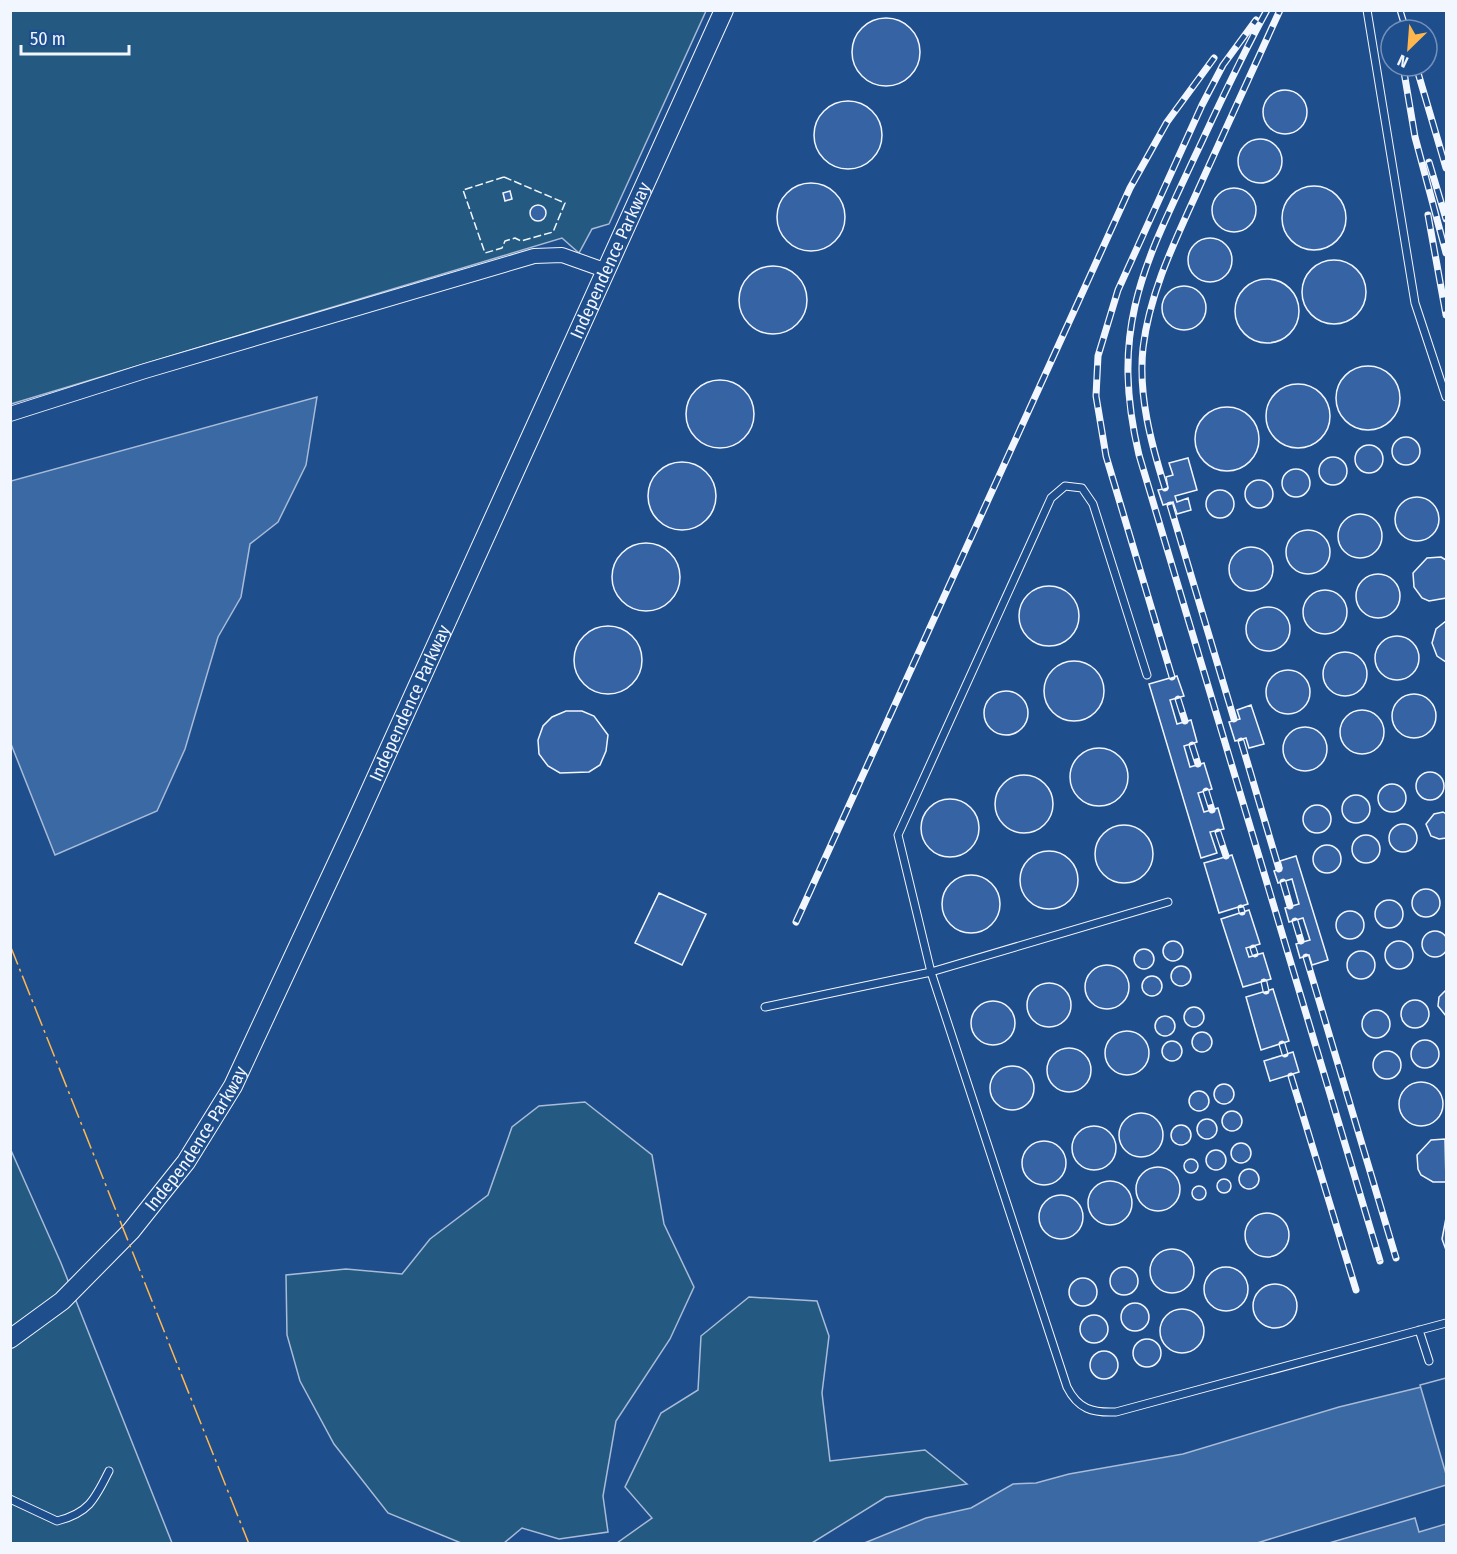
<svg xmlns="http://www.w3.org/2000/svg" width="1457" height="1554" viewBox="0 0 1457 1554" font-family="'Fira Sans Condensed',sans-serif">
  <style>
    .green { fill: #245a82; stroke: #a8bbd7; stroke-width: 1.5 }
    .water { fill: #3b69a3; stroke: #a8bbd7; stroke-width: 1.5 }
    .pier { fill: #1f4e8c; stroke: #a8bbd7; stroke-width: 1.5 }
    .building { fill: #3563a3; stroke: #f2f6ff; stroke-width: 1.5 }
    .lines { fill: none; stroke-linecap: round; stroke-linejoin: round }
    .service-casing { stroke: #f2f6ff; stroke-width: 9 }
    .minor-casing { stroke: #f2f6ff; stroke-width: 16 }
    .secondary-casing { stroke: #f2f6ff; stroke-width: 20 }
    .service { stroke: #1f4e8c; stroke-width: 7 }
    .minor { stroke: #1f4e8c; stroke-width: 14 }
    .secondary { stroke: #1f4e8c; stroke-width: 18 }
    .rail-casing { stroke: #f2f6ff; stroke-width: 7 }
    .rail { stroke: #1f4e8c; stroke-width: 4.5; stroke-dasharray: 14; stroke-linecap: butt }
    .fence { stroke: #f2f6ff; stroke-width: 1.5; stroke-dasharray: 8 3; stroke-linecap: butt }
    .power { stroke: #ffb74d; stroke-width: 1.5; stroke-dasharray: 21 4.5 3 4.5; stroke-linecap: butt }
    .labels { text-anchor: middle; stroke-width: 4.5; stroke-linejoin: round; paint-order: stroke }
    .street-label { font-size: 18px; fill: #f2f6ff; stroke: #1f4e8c }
  </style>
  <rect width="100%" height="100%" fill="#1f4e8c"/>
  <!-- green -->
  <path class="green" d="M11 11H706L609 224 592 229 579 253 562 238 11 404Z
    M585 1102 652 1155 664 1224 694 1287 670 1339 616 1421 603 1496 608 1532 559 1539 522 1528 504 1543H461L388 1513 334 1444 300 1381 287 1335 286 1275 346 1269 402 1274 430 1239 488 1195 512 1127 539 1106Z
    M10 1148 61 1263 172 1543H11Z
    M749 1297 817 1301 829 1336 822 1393 830 1461 925 1450 967 1484 886 1497 812 1543H617L652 1518 625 1487 661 1413 698 1390 701 1336Z"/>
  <!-- water -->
  <path class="water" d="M317 397 306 465 278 522 250 544 241 597 218 637 185 749 157 811 55 855 11 744V481Z
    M1446 1381V1543L862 1544 926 1518 971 1508 1013 1484 1036 1483 1069 1474 1183 1454 1339 1407Z"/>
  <!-- pier -->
  <path class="pier" d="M1446 1378V1474L1420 1385Z
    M1446 1485V1524L1419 1532 1415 1518 1329 1543H1257Z"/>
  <!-- building -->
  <path class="building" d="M852 52a34 34 0 1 1 68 0a34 34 0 1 1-68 0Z
    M1263 112a22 22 0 1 1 44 0a22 22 0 1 1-44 0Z
    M814 135a34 34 0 1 1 68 0a34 34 0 1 1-68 0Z
    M1238 161a22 22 0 1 1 44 0a22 22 0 1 1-44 0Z
    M777 217a34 34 0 1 1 68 0a34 34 0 1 1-68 0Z
    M1282 218a32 32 0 1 1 64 0a32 32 0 1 1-64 0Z
    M1212 210a22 22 0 1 1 44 0a22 22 0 1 1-44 0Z
    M510 191 512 199 505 201 503 193Z
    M530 213a8 8 0 1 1 16 0a8 8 0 1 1-16 0Z
    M1188 260a22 22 0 1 1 44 0a22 22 0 1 1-44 0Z
    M1302 292a32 32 0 1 1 64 0a32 32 0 1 1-64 0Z
    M739 300a34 34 0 1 1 68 0a34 34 0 1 1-68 0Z
    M1235 311a32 32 0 1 1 64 0a32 32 0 1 1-64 0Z
    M1162 308a22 22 0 1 1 44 0a22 22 0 1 1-44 0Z
    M1336 398a32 32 0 1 1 64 0a32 32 0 1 1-64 0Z
    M686 414a34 34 0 1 1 68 0a34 34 0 1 1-68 0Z
    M1266 416a32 32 0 1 1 64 0a32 32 0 1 1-64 0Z
    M1195 439a32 32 0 1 1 64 0a32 32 0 1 1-64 0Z
    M1392 451a14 14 0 1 1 28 0a14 14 0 1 1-28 0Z
    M1355 459a14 14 0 1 1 28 0a14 14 0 1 1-28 0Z
    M1319 471a14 14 0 1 1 28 0a14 14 0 1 1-28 0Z
    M1188 458 1197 490 1175 496 1177 502 1188 498 1191 510 1177 514 1173 502 1163 505 1158 490 1168 488 1166 477 1173 475 1169 463Z
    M648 496a34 34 0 1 1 68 0a34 34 0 1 1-68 0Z
    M1282 483a14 14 0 1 1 28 0a14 14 0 1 1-28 0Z
    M1245 494a14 14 0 1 1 28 0a14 14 0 1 1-28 0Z
    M1206 504a14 14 0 1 1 28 0a14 14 0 1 1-28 0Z
    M1395 519a22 22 0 1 1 44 0a22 22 0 1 1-44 0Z
    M1338 536a22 22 0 1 1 44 0a22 22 0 1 1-44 0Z
    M1286 552a22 22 0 1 1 44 0a22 22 0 1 1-44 0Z
    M612 577a34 34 0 1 1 68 0a34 34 0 1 1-68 0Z
    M1229 569a22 22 0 1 1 44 0a22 22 0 1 1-44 0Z
    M1441 557 1446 560V598L1429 601 1422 598 1414 587 1413 573 1427 558Z
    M1356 596a22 22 0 1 1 44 0a22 22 0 1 1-44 0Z
    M1019 616a30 30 0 1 1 60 0a30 30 0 1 1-60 0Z
    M1303 612a22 22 0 1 1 44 0a22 22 0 1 1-44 0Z
    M1246 629a22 22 0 1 1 44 0a22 22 0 1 1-44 0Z
    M1446 621V662L1437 656 1432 643 1436 629Z
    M574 660a34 34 0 1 1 68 0a34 34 0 1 1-68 0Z
    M1375 658a22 22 0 1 1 44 0a22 22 0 1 1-44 0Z
    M1323 674a22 22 0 1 1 44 0a22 22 0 1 1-44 0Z
    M1044 691a30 30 0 1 1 60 0a30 30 0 1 1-60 0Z
    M1266 692a22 22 0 1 1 44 0a22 22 0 1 1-44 0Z
    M1177 676 1184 696 1170 700 1177 724 1191 720 1197 742 1184 746 1190 767 1204 763 1212 789 1198 793 1204 812 1218 808 1224 829 1210 832 1217 853 1201 858 1149 684Z
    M984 713a22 22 0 1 1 44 0a22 22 0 1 1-44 0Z
    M1392 716a22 22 0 1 1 44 0a22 22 0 1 1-44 0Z
    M1251 705 1264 744 1249 748 1246 738 1235 741 1229 722 1240 719 1237 710Z
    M1340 732a22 22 0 1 1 44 0a22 22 0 1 1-44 0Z
    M566 711H582L594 716 608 735 606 751 600 765 589 772 560 773 548 766 539 754 538 740 543 726 552 717Z
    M1283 749a22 22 0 1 1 44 0a22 22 0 1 1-44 0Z
    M1070 777a29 29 0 1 1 58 0a29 29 0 1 1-58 0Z
    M1416 786a14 14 0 1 1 28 0a14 14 0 1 1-28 0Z
    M995 804a29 29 0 1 1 58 0a29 29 0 1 1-58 0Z
    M1378 798a14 14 0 1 1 28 0a14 14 0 1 1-28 0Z
    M1342 809a14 14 0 1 1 28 0a14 14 0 1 1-28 0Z
    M921 828a29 29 0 1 1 58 0a29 29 0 1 1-58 0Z
    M1303 819a14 14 0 1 1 28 0a14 14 0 1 1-28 0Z
    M1443 812 1446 814V838L1439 839 1431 836 1426 824 1434 814Z
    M1389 838a14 14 0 1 1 28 0a14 14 0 1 1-28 0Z
    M1095 854a29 29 0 1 1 58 0a29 29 0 1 1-58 0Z
    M1352 849a14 14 0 1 1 28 0a14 14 0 1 1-28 0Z
    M1313 859a14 14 0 1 1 28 0a14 14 0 1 1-28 0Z
    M1020 880a29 29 0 1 1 58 0a29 29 0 1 1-58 0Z
    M1232 855 1248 904 1219 913 1204 863Z
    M1296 856 1328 960 1312 965 1309 955 1300 958 1296 944 1310 940 1303 918 1289 922 1285 908 1299 904 1292 879 1278 883 1274 871 1282 868 1280 861Z
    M942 904a29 29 0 1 1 58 0a29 29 0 1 1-58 0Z
    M1412 903a14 14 0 1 1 28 0a14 14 0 1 1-28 0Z
    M659 893 706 914 682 965 635 943Z
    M1375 914a14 14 0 1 1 28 0a14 14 0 1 1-28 0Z
    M1249 910 1260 944 1246 948 1249 957 1263 953 1271 979 1243 987 1221 919Z
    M1336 925a14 14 0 1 1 28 0a14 14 0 1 1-28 0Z
    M1422 944a13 13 0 1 1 26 0a13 13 0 1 1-26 0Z
    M1163 951a10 10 0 1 1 20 0a10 10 0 1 1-20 0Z
    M1385 955a14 14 0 1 1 28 0a14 14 0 1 1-28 0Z
    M1134 959a10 10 0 1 1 20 0a10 10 0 1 1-20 0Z
    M1347 965a14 14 0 1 1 28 0a14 14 0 1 1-28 0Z
    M1085 987a22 22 0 1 1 44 0a22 22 0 1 1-44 0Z
    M1171 976a10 10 0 1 1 20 0a10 10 0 1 1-20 0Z
    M1142 986a10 10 0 1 1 20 0a10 10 0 1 1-20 0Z
    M1027 1005a22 22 0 1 1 44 0a22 22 0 1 1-44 0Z
    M1273 989 1289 1041 1261 1050 1246 997Z
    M1445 991H1446V1016L1438 1006 1439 997Z
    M1401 1014a14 14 0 1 1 28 0a14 14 0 1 1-28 0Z
    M971 1023a22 22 0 1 1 44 0a22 22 0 1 1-44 0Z
    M1184 1017a10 10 0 1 1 20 0a10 10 0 1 1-20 0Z
    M1362 1024a14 14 0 1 1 28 0a14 14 0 1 1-28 0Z
    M1155 1026a10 10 0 1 1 20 0a10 10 0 1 1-20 0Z
    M1105 1053a22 22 0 1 1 44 0a22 22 0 1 1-44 0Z
    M1192 1042a10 10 0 1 1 20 0a10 10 0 1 1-20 0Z
    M1411 1054a14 14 0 1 1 28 0a14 14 0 1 1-28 0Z
    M1162 1051a10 10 0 1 1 20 0a10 10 0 1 1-20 0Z
    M1047 1070a22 22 0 1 1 44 0a22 22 0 1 1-44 0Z
    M1373 1065a14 14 0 1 1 28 0a14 14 0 1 1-28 0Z
    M1293 1052 1299 1072 1270 1081 1264 1061Z
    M990 1088a22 22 0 1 1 44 0a22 22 0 1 1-44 0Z
    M1399 1104a22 22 0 1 1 44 0a22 22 0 1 1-44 0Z
    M1214 1094a10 10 0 1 1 20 0a10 10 0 1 1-20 0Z
    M1189 1101a10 10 0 1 1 20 0a10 10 0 1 1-20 0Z
    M1222 1121a10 10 0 1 1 20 0a10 10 0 1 1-20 0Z
    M1119 1135a22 22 0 1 1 44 0a22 22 0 1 1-44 0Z
    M1197 1129a10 10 0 1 1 20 0a10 10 0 1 1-20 0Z
    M1171 1135a10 10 0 1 1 20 0a10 10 0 1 1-20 0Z
    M1072 1148a22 22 0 1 1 44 0a22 22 0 1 1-44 0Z
    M1445 1139 1446 1182H1433L1421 1175 1418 1169 1417 1155 1431 1140Z
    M1022 1163a22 22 0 1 1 44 0a22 22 0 1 1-44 0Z
    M1231 1153a10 10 0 1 1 20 0a10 10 0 1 1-20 0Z
    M1206 1160a10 10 0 1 1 20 0a10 10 0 1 1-20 0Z
    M1184 1166a7 7 0 1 1 14 0a7 7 0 1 1-14 0Z
    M1136 1189a22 22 0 1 1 44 0a22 22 0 1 1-44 0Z
    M1239 1179a10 10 0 1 1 20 0a10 10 0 1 1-20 0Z
    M1217 1186a7 7 0 1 1 14 0a7 7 0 1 1-14 0Z
    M1088 1203a22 22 0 1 1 44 0a22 22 0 1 1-44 0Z
    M1192 1193a7 7 0 1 1 14 0a7 7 0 1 1-14 0Z
    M1039 1217a22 22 0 1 1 44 0a22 22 0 1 1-44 0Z
    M1245 1235a22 22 0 1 1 44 0a22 22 0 1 1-44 0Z
    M1446 1218V1250L1442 1239Z
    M1150 1271a22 22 0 1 1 44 0a22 22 0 1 1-44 0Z
    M1110 1281a14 14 0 1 1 28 0a14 14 0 1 1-28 0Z
    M1204 1289a22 22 0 1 1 44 0a22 22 0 1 1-44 0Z
    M1069 1292a14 14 0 1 1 28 0a14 14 0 1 1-28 0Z
    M1253 1306a22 22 0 1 1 44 0a22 22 0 1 1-44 0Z
    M1121 1317a14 14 0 1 1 28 0a14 14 0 1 1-28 0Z
    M1160 1331a22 22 0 1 1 44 0a22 22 0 1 1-44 0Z
    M1080 1329a14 14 0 1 1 28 0a14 14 0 1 1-28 0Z
    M1133 1353a14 14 0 1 1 28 0a14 14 0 1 1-28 0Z
    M1090 1365a14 14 0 1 1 28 0a14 14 0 1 1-28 0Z"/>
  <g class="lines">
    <!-- service casing -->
    <g class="service-casing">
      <path id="service" d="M1367 10 1415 303 1446 397
        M1147 675 1093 504 1082 488 1065 486 1051 498 898 835 931 972 1067 1387C1078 1409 1092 1413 1116 1412L1446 1323
        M765 1007 931 972 1168 902
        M1419 1330 1429 1361
        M10 1499 57 1521C89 1513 95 1499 109 1471"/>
    </g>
    <!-- minor casing -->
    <g class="minor-casing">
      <path id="minor" d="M10 414 145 371 534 256 562 255 607 271"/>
    </g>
    <!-- secondary casing -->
    <g class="secondary-casing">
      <g id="secondary">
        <path id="s1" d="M10 1339 62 1301 131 1231 186 1162 233 1086 355 824 724 10"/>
      </g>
    </g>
    <!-- service -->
    <use href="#service" class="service"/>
    <!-- minor -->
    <use href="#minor" class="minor"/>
    <!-- secondary -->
    <use href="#secondary" class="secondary"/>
    <!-- rail casing -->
    <g class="rail-casing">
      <path id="rail" d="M1267 10C1241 57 1219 105 1196 154 1144 265 1109 328 1139 455L1380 1261
        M1400 10 1406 30
        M1403 66 1415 137 1446 253
        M1416 66 1446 168
        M1429 162 1446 219
        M1428 215 1446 315
        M1165 488C1151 443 1138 395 1143 348 1150 289 1178 235 1202 181 1228 124 1254 67 1280 10
        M1170 505 1234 719
        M1172 677 1106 456 1096 396 1098 356 1118 290 1202 105 1223 65 1256 20
        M1178 699 1185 721
        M1241 741 1279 869
        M1192 745 1198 764
        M1206 791 1212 810
        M1218 832 1226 856
        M1283 882 1290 906
        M1241 908 1242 912
        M1295 921 1301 941
        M796 922 1130 188 1167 122 1214 58
        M1253 948 1255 954
        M1306 957 1396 1258
        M1264 982 1266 991
        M1282 1044 1285 1054
        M1291 1076 1356 1290"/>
    </g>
    <!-- rail -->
    <use href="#rail" class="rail"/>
    <!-- fence -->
    <path class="fence" d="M504 177 565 203 553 232 521 241 515 238 505 241 502 248 485 253 463 190Z"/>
    <!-- power -->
    <path class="power" d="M10 945 249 1544"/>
  </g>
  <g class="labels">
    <!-- street labels -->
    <g class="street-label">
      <text dy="6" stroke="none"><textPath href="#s1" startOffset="1248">Independence Parkway</textPath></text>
      <text dy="6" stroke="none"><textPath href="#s1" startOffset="762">Independence Parkway</textPath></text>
      <text dy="6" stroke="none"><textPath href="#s1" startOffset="276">Independence Parkway</textPath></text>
    </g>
  </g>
  <!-- border -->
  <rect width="1457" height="1554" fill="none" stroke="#f2f6ff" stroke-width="24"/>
  <!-- north arrow -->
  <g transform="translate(1409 48) rotate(205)"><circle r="28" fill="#1f4e8c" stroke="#7391ba" stroke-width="1.5"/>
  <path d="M0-4.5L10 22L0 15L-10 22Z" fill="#ffb74d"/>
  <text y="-9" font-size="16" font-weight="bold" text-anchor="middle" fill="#f2f6ff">N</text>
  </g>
  <!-- scale -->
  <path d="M21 45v9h108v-9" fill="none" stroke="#f2f6ff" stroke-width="3"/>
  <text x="30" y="45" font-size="18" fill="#f2f6ff" stroke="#1f4e8c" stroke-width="4.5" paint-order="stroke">50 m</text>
</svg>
